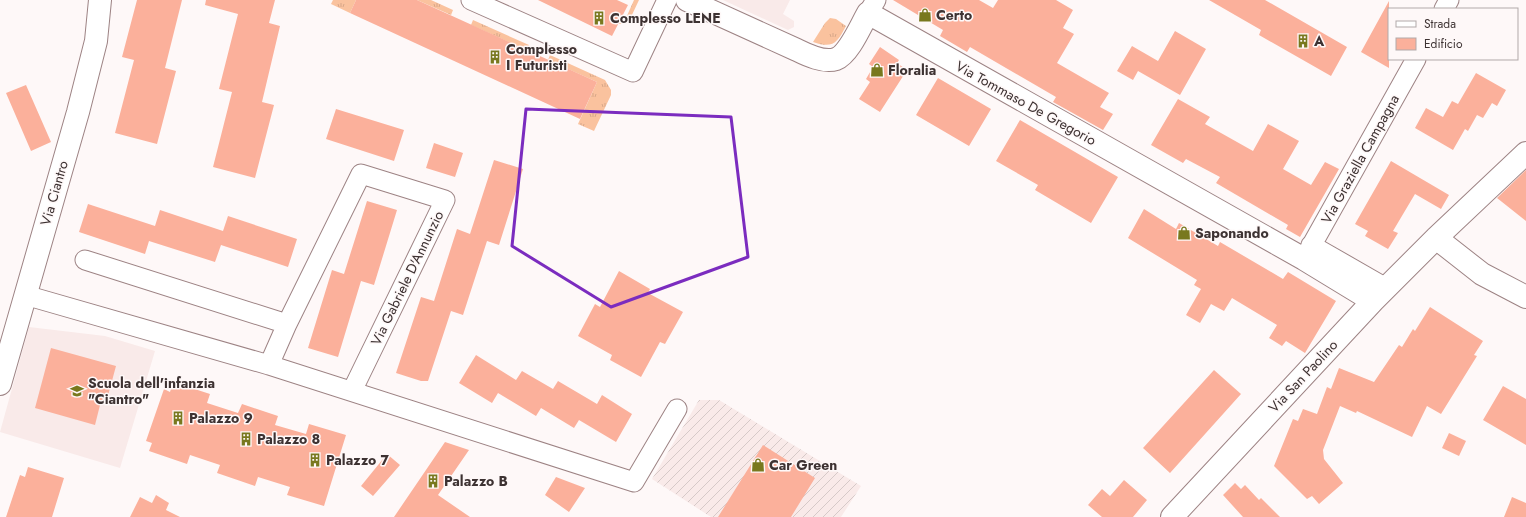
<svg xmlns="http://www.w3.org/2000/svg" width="1526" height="517" viewBox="0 0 1526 517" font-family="Jost,sans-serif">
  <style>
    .built { fill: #f9eae9 }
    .industrial { fill: url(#industrial-furrows) }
    .grass { fill: url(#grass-tufts) }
    .building { fill: #fbb09b }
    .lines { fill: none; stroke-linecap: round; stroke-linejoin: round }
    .minor-casing { stroke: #9d8384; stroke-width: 21 }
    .tertiary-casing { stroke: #9d8384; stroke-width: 24 }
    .minor { stroke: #fff; stroke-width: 19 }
    .tertiary { stroke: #fff; stroke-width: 22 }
    .marked { fill: none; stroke: #7b2cbf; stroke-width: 3; stroke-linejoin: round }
    .labels { text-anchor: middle; stroke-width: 3; stroke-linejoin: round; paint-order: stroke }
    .poi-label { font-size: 14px; font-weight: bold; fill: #3d3232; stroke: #fef8f8; text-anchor: start }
    .street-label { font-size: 14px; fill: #3d3232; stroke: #fef8f8 }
  </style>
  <defs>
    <pattern id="industrial-furrows" width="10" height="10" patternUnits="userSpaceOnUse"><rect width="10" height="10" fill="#f9eae9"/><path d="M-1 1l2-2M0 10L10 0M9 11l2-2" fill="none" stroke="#d6c9c8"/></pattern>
    <pattern id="grass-tufts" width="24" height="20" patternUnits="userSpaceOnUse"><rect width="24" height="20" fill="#fac29e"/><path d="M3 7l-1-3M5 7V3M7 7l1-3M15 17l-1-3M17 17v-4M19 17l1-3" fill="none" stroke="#d7a789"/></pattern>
  </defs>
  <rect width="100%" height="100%" fill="#fef8f8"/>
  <!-- built -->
  <path class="built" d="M723 0H790L783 14 794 21V27L788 30Z
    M29 327 105 336 155 351 120 468 0 432Z"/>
  <!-- industrial -->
  <path class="industrial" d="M699 400H719L861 486 841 517H711L652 479Z"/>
  <!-- grass -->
  <path class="grass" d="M333 0H356L350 13 331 4Z
    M417 0H431L453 10 451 15Z
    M634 0H639L631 17 626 24H618L621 20H624L626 18Z
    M830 18 836 19 846 26C837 43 833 49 813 42L825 23Z
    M473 20 529 45 527 50 471 25Z
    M550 55 605 80 611 90V95L594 131 578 124 597 82 548 60Z"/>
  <!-- building -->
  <path class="building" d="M137 0H182L165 68 176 71 157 144 115 133 134 60 122 57Z
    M206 0H275L269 23 280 26 262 102 274 105 255 178 213 167 232 92 219 89 238 14 205 5Z
    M356 0H417L597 82 580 119 350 13Z
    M538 0H617L628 5 612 36Z
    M893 0H979L993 8 998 0H1056L1073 10 1063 28 1074 34 1057 63 1109 93 1100 107 1113 114 1103 130 1053 102 1056 97 970 47 967 52 940 36 943 30Z
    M1209 0H1265L1347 47 1331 76 1259 35 1261 30Z
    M1389 1V68L1361 52Z
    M1175 31 1206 49 1180 95 1138 71 1133 80 1117 71 1132 46 1158 61Z
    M880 47 899 60 897 63 907 70 880 112 859 99 870 82 866 79 873 67 869 64Z
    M1476 73 1506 90 1497 106 1492 103 1483 118 1477 115 1468 131 1465 129 1453 150 1415 128 1426 108 1443 117 1452 101 1458 104Z
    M938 78 991 109 969 146 916 115Z
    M26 85 51 142 31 151 6 93Z
    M1178 99 1210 117 1205 124 1253 151 1268 124 1299 141 1283 169 1311 185 1325 162 1339 169 1300 237 1286 229 1288 225 1216 183 1220 177 1186 159 1183 163 1151 145Z
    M336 109 404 130 394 161 326 139Z
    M1020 120 1118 177 1091 223 1035 190 1038 185 996 161Z
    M434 143 463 153 455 177 426 168Z
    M494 160 523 169 499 245 487 241 463 315 451 311 428 381H421L396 373 421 297 434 301 457 229 470 234Z
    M1391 161 1449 195 1441 209 1415 194 1393 231 1398 233 1388 249 1365 236 1368 231 1355 224Z
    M1526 170V221L1497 198Z
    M367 201 397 210 374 285 361 281 338 357 308 348 332 270 344 274Z
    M88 204 155 226 160 210 223 231 228 216 297 239 288 267 221 245 215 262 149 241 145 254 79 232Z
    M1144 209 1176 229 1179 223 1218 246 1220 242 1283 279 1288 272 1336 301 1305 353 1286 341 1282 346 1269 338 1277 325 1232 298 1224 311 1211 304 1200 323 1186 315 1201 289 1194 285 1197 280 1128 238Z
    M619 271 650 289 648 293 683 312 665 344 660 342 641 377 610 360 612 355 578 336 595 304 600 307Z
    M1430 307 1483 341 1474 355 1477 356 1441 414 1427 406 1412 437 1357 411 1356 413 1340 406 1323 450 1324 459 1343 483 1319 504 1312 496 1307 499 1274 466 1293 419 1298 421 1303 409 1317 414 1327 387 1331 389 1339 368 1374 382 1399 345 1402 347 1413 329 1415 331Z
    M51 348 116 366 106 403 101 401 95 425 35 408Z
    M476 355 516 380 522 371 553 389 558 381 597 404 602 395 632 414 616 442 579 420 574 428 541 408 536 416 498 393 492 403 459 383Z
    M1214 370 1241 394 1170 473 1143 448Z
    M173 382 210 394 207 403 238 413 242 404 278 416 275 425 306 434 309 424 346 435 324 506 287 495 290 487 258 477 255 486 217 473 220 465 190 455 187 464 149 451 152 443 146 441 164 389 170 392Z
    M1503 386 1526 399V445L1483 420Z
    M1449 433 1466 441 1459 456 1442 448Z
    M445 442 469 450 438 495 470 517H394Z
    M763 445 815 478 791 517H718Z
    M387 454 400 465 373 496 361 486Z
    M28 467 64 478 52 517H6L20 475 25 477Z
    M556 477 585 488 569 512 545 495Z
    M1124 480 1147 500 1133 517H1102L1088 505 1102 489 1110 496Z
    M1235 483 1241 489 1245 485 1259 500 1261 498 1280 517H1243L1223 495Z
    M156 495 169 503 166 510 180 517H130L140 497 152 503Z
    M1512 497 1526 503V517H1504Z"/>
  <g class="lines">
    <!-- minor casing -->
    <g class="minor-casing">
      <path id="minor" d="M471 0 633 72 667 0
        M1444 9 1449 0
        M868 13 876 0
        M1311 245 1386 288
        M1304 259 1416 59
        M85 260 287 324
        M25 295 269 365 634 482 677 409
        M269 365 287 324 361 174 445 200 352 391"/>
    </g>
    <!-- tertiary casing -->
    <g class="tertiary-casing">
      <path id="tertiary" d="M687 0 797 50C807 55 824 63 836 59 849 54 861 25 868 13L1304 259 1373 301
        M1436 238 1482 274 1526 297
        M0 384 78 112 96 41 100 0
        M1172 517 1373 301 1436 238 1526 153"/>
    </g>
    <!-- minor -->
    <use href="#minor" class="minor"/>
    <!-- tertiary -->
    <use href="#tertiary" class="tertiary"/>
  </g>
  <!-- marked area -->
  <path class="marked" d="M526 109 731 117 748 257 611 307 512 246Z"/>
  <!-- icons -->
  <defs>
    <g id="shop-bare" transform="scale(1.08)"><path d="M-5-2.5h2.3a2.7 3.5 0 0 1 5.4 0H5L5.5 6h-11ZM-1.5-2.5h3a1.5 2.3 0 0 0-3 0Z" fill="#78781e" stroke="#fef8f8" stroke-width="2.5" paint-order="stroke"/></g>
    <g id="building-bare" transform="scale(1.08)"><path d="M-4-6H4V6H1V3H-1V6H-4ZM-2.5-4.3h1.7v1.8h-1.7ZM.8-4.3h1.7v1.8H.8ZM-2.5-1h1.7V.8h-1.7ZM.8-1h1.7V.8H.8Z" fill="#78781e" stroke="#fef8f8" stroke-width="2.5" paint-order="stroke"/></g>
    <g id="school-bare" transform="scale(1.08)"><path d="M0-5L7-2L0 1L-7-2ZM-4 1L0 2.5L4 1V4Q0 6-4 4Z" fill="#78781e" stroke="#fef8f8" stroke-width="2.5" paint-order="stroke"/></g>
  </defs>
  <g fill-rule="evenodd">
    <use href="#shop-bare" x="925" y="15"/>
    <use href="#building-bare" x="599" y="18"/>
    <use href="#building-bare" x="1303" y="41"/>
    <use href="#building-bare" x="495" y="57"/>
    <use href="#shop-bare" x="877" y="70"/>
    <use href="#shop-bare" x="1184" y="233"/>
    <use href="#school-bare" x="77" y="391"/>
    <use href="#building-bare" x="178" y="418"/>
    <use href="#building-bare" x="246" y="439"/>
    <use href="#building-bare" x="315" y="460"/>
    <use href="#shop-bare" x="758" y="465"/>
    <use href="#building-bare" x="433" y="481"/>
  </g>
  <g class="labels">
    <!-- poi labels -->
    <g class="poi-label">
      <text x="936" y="20">Certo</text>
      <text x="610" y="23">Complesso LENE</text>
      <text x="1314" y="46">A</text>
      <text x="506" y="54">Complesso<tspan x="506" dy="16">I Futuristi</tspan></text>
      <text x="888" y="75">Floralia</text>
      <text x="1195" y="238">Saponando</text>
      <text x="88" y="388">Scuola dell'infanzia<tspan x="88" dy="16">"Ciantro"</tspan></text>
      <text x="189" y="423">Palazzo 9</text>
      <text x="257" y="444">Palazzo 8</text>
      <text x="326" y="465">Palazzo 7</text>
      <text x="769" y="470">Car Green</text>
      <text x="444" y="486">Palazzo B</text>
    </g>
    <!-- street labels -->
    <g class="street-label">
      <text transform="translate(1026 103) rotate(29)" y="5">Via Tommaso De Gregorio</text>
      <text transform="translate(1360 159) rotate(-61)" y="5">Via Graziella Campagna</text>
      <text transform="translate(54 193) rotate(-74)" y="5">Via Ciantro</text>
      <text transform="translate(407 278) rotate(-64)" y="5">Via Gabriele D'Annunzio</text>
      <text transform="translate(1303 376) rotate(-47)" y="5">Via San Paolino</text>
    </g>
  </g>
  <!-- legend -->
  <rect x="1388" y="8" width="130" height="52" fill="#fef8f8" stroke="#b1a9a9"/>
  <rect x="1396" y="21" width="20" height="6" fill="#ffffff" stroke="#b1a9a9"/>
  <text x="1424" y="28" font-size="12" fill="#3d3232">Strada</text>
  <rect x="1396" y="38" width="20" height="12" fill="#fbb09b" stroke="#b1a9a9"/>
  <text x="1424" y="48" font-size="12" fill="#3d3232">Edificio</text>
</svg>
